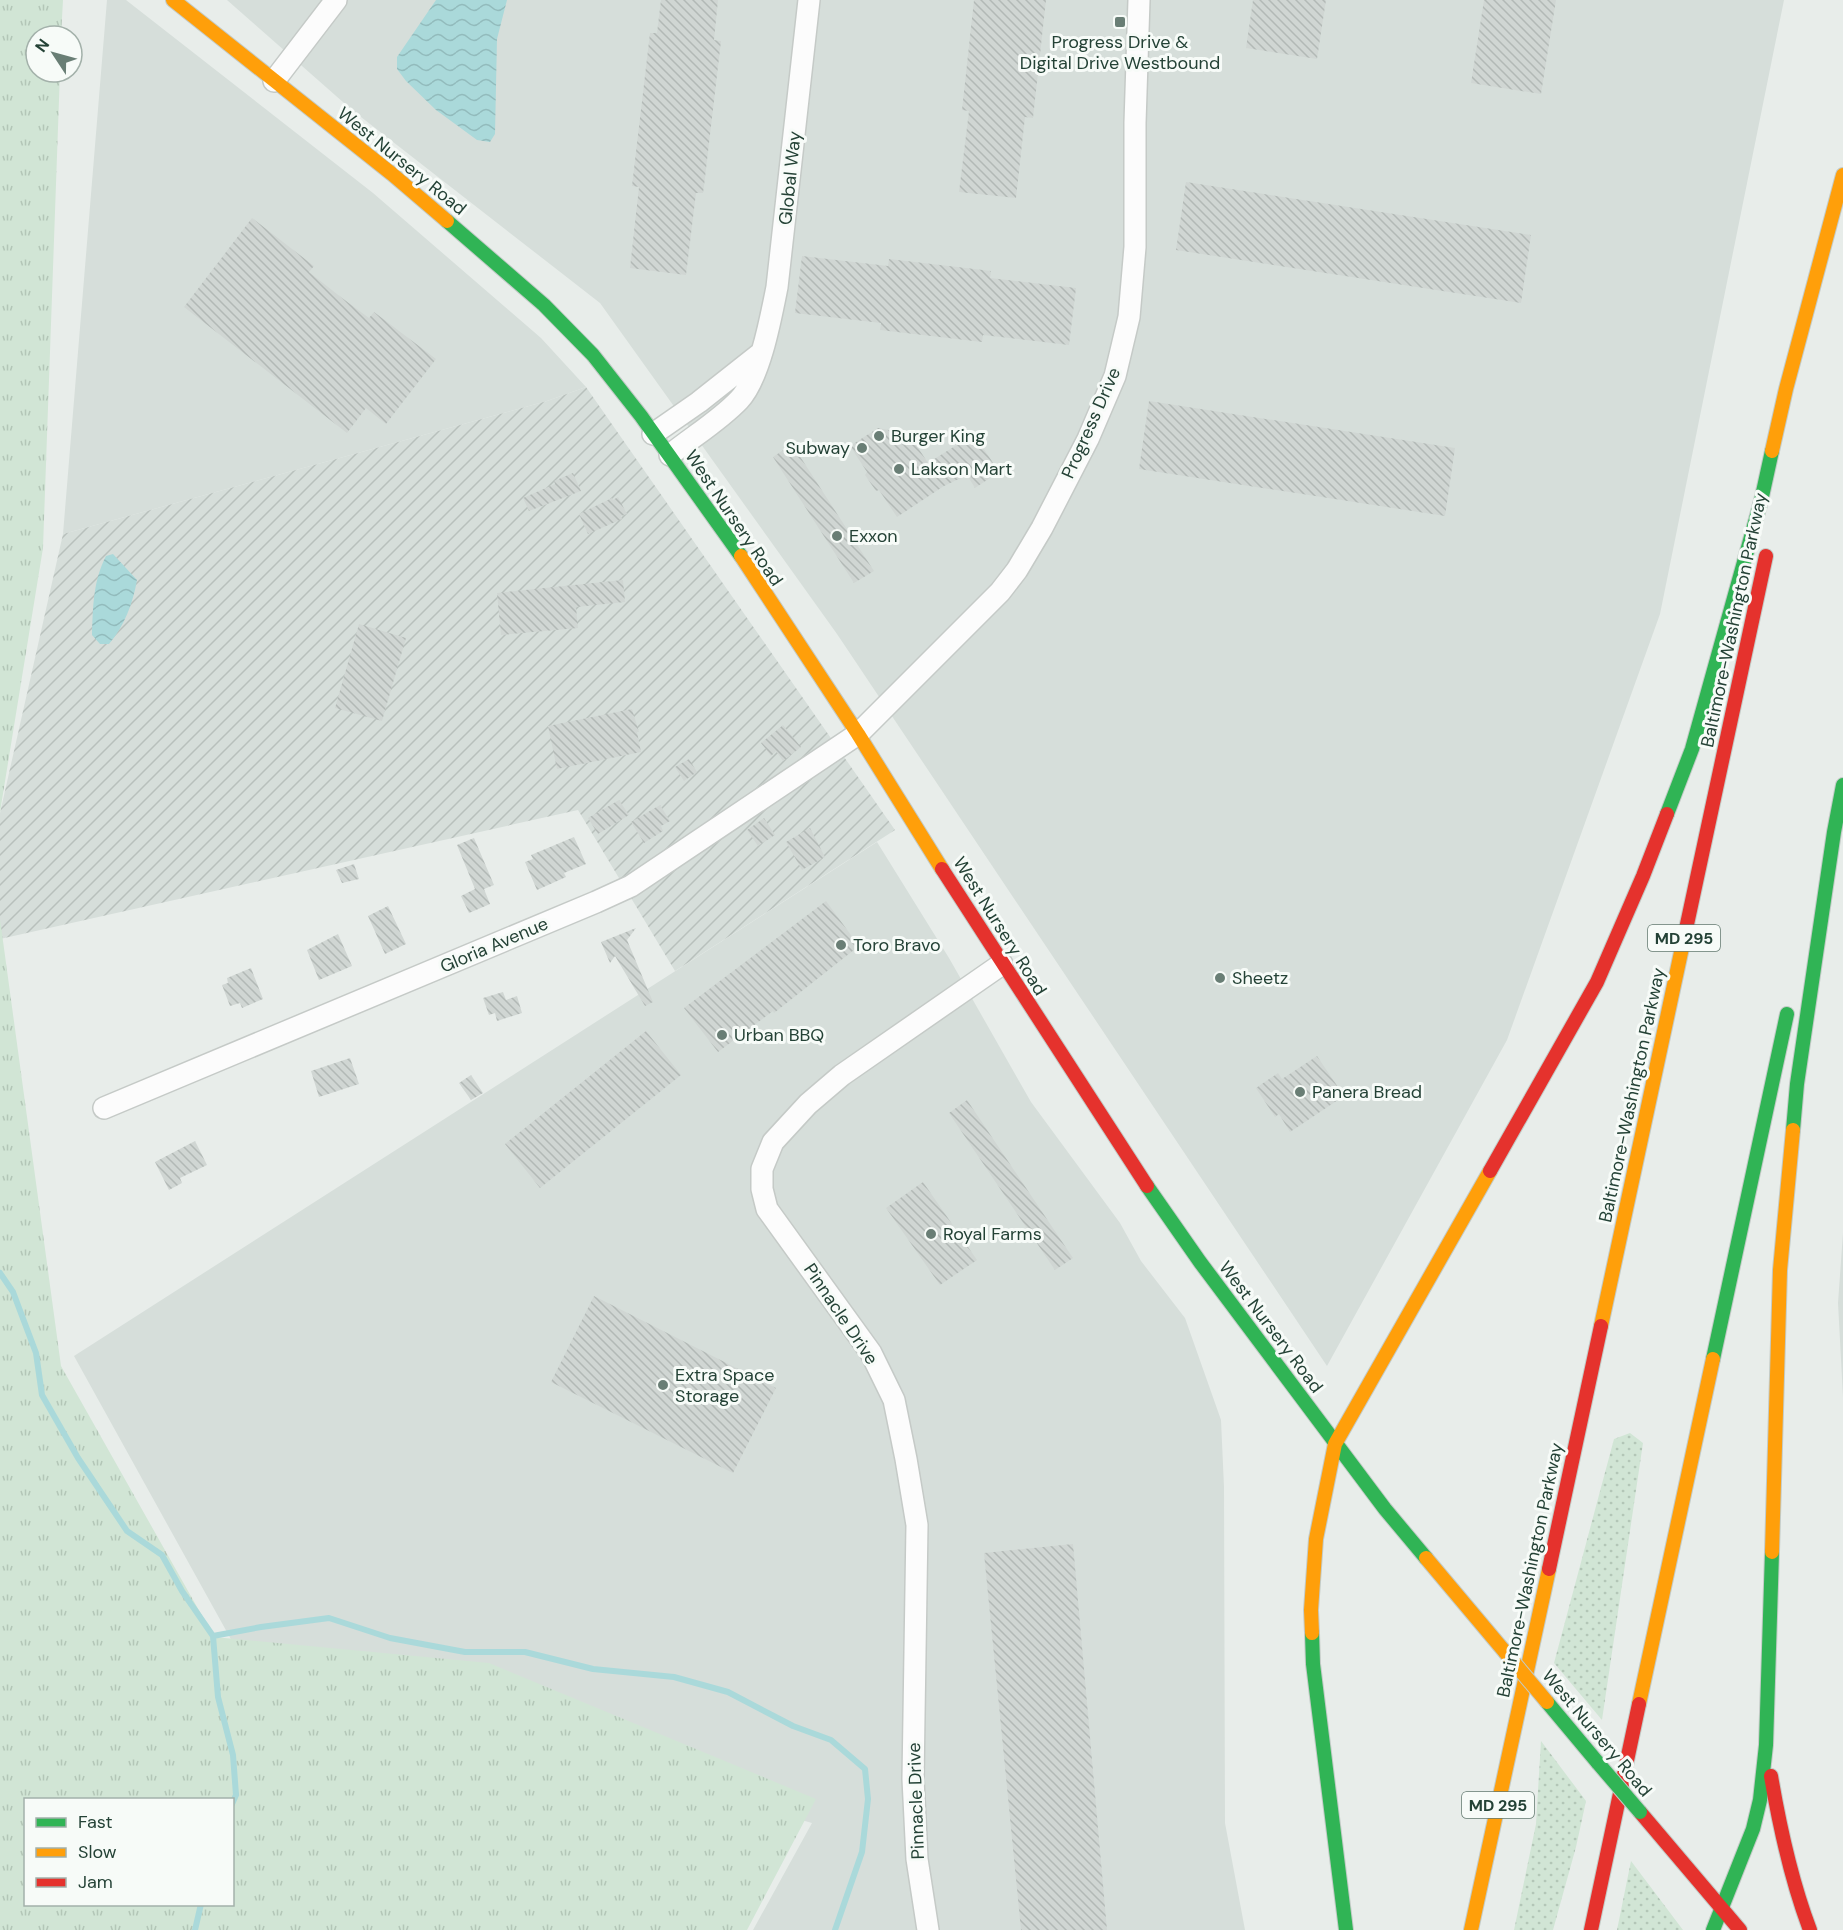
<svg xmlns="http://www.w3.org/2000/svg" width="1843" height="1930" viewBox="0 0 1843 1930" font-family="'DM Sans',sans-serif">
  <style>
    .built { fill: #d6deda }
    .industrial { fill: url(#industrial-furrows) }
    .grass { fill: url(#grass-dots) }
    .park { fill: url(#park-tufts); fill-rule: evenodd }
    .water { fill: url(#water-waves) }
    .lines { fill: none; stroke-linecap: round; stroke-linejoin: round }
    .stream { stroke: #aad9da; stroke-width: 6 }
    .building { fill: url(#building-back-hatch) }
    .street-casing { stroke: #c5cac7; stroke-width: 24 }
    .fast-casing { stroke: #c3cbc7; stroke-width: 16 }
    .slow-casing { stroke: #c3cbc7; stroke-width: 16 }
    .jam-casing { stroke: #c3cbc7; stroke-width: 16 }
    .street { stroke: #fcfcfc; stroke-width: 21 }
    .fast { stroke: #30b455; stroke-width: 14 }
    .slow { stroke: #ff9f0a; stroke-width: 14 }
    .jam { stroke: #e5322d; stroke-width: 14 }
    .fast-bridge-casing { stroke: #c3cbc7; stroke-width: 16; stroke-linecap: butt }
    .slow-bridge-casing { stroke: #c3cbc7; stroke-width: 16; stroke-linecap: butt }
    .fast-bridge { stroke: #30b455; stroke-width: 14 }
    .slow-bridge { stroke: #ff9f0a; stroke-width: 14 }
    .poi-dot { fill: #697e75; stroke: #f7fbf8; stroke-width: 2 }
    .labels { text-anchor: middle; stroke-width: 6; stroke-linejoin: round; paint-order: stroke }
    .shield { fill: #f7fbf8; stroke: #637a70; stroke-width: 1.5 }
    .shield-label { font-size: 16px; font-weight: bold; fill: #244236 }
    .poi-label { font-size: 18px; fill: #244236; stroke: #f7fbf8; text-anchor: start }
    .street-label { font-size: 18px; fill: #244236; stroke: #f7fbf8 }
  </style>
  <defs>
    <pattern id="industrial-furrows" width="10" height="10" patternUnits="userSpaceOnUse" patternTransform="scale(1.5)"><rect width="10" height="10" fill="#d6deda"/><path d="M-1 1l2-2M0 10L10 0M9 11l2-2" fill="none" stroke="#b8c0bc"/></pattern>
    <pattern id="grass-dots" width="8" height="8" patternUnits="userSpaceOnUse" patternTransform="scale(1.5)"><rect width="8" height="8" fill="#d1e5d5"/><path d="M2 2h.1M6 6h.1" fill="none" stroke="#b3c6b7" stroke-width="1.8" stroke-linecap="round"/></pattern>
    <pattern id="park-tufts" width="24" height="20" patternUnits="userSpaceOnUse" patternTransform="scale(1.5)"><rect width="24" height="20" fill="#d1e5d5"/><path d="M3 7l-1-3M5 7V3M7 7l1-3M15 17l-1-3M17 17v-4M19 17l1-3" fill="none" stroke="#b3c6b7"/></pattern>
    <pattern id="water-waves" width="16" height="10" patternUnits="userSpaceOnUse" patternTransform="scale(1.5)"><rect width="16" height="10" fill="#aad9da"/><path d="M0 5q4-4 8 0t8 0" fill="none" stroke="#92bbbc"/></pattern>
    <pattern id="building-back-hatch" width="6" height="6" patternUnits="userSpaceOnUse" patternTransform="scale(1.5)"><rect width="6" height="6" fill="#d0d6d3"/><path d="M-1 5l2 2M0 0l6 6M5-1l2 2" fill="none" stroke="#b2b9b6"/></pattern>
  </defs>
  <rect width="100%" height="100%" fill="#e8edea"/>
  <!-- built -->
  <path class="built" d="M107 0H126L373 193 541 338 586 387 547 401 63 534Z
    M227 0H1784L1660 614 1507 1040 1327 1366 837 634 600 303 352 110Z
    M877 842 949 958 1031 1102 1120 1223 1141 1261 1185 1318 1221 1420 1224 1487 1225 1823 1245 1930H753L812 1823 243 1661 74 1356Z
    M1843 1233V1397L1838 1303Z"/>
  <!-- industrial -->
  <path class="industrial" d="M586 387 895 830 675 971 578 810 0 939V813L63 534 547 401Z"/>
  <!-- grass -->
  <path class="grass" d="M1630 1433 1643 1443 1602 1720 1554 1663 1614 1439Z
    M1541 1741 1586 1801 1576 1847 1553 1930H1514L1536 1824Z
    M1631 1861 1683 1930H1617Z"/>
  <!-- park -->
  <path class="park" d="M0 0H63L61 36H36V72H60L43 548 0 812Z
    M0 919 61 1366 214 1637 489 1663 816 1799 747 1930H0ZM26 1800H232V1904H26Z"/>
  <!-- water -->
  <path class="water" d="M436 0H507L497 39 495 134 490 142 477 140 436 110 406 81 397 69V57Z
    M113 554 137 580C133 603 124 627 109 644H100L92 635C93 607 93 581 106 556Z"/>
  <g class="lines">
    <!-- stream -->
    <path class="stream" d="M0 1273 13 1292 36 1353 42 1395 78 1458 127 1531 162 1555 182 1591 213 1636 218 1697 233 1755 236 1795 232 1804
      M213 1636 261 1627 329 1618 390 1638 465 1652H525L593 1669 674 1677 728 1692 793 1726 831 1740 865 1769 868 1799 862 1852 835 1930
      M195 1930 201 1904"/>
  </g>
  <!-- building -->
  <path class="building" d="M661 0H718L714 40 721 41 704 186 703 193H696L686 275 630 268 639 187 632 186 650 33H657Z
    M974 0H1046L1033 118 1025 117 1016 198 959 192 969 111 962 110Z
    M1253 0H1326L1317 59 1246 48Z
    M1484 0H1556L1541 94 1471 83Z
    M1186 182 1531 235 1521 303 1176 250Z
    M252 218 314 266 309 272 342 298 369 318 374 312 436 359 386 424 366 408 347 433 184 307Z
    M802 256 888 266 889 259 983 270 991 271 990 278 1076 288 1069 345 983 335 982 342 880 330 881 323 795 313Z
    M1149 401 1455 448 1445 516 1139 469Z
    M878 428 909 434 928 463 974 434 999 472 975 488 967 475 944 486 897 517 879 490 876 491 865 475 867 472 850 446Z
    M792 444 874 571 854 583 773 457Z
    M573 473 581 491 529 511 523 498 555 484 554 481Z
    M618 497 627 514 621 516 622 519 588 534 579 514 612 498 613 500Z
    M623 580 625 602 576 607 578 628 501 635 497 593Z
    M359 624 406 638 382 721 335 708Z
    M632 709 639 732H637L641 752 557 769 548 726Z
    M783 725 801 747 783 761 776 751 771 756 761 743Z
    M689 759 697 772 684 781 675 767Z
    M619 800 629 815 598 834 588 818Z
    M660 805 670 821 661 826 663 831 644 843 631 822Z
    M764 818 775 835 758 846 747 830Z
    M810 828 825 857 802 870 786 842Z
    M574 837 586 864 564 873 566 877 537 890 525 862 533 859 531 855Z
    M474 838 494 885 484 889 490 904 469 913 461 896 475 889 457 845Z
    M354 864 359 879 342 883 336 870Z
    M826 901 859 946 774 1013 773 1011 718 1052 684 1008Z
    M388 906 406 944 385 954 368 916Z
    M636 928 627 940 653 1002 645 1006 615 956 610 963 601 942Z
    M338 934 352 966 319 980 307 950Z
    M251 968 263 999 242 1008 240 1003 230 1006 222 985 228 983 227 978Z
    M503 992 506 1000 517 996 522 1013 497 1021 495 1013 489 1015 483 998Z
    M646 1031 681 1075 540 1188 505 1144Z
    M1317 1056 1344 1096 1290 1132 1279 1114 1275 1117 1256 1088 1278 1073 1282 1079Z
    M350 1058 359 1084 319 1097 311 1071Z
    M471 1075 483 1093 471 1100 459 1083Z
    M967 1100 1073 1258 1055 1270 949 1113Z
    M195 1141 207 1165 180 1178 182 1183 169 1190 155 1162Z
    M923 1182 977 1260 940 1285 886 1208Z
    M594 1296 776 1388 733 1473 551 1382Z
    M1073 1544 1107 1930H1021L984 1553Z"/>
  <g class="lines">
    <!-- street casing -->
    <g class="street-casing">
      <path id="street" d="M274 81 336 0
        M653 434 699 402 761 353
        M670 455C692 437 719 421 739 400 760 378 771 317 777 287L809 0
        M104 1108 596 902 631 886 858 734 1000 592 1017 570 1042 528 1088 439 1115 376 1129 317 1135 247V123L1139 0
        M928 1930 917 1859 913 1779 917 1525 906 1459 894 1400 871 1353 767 1209 762 1189V1169L773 1142 808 1104 842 1075 1002 964"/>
    </g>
    <!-- fast casing -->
    <g class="fast-casing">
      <path id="fast" d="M447 221 544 305 593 355 641 416 741 556
        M1667 814 1692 749 1761 501 1772 451
        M1793 1130 1797 1084 1834 832 1843 785
        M1147 1186 1200 1262 1385 1509 1426 1558
        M1713 1359 1787 1014
        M1312 1633 1313 1664 1346 1930
        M1547 1702 1598 1763
        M1713 1930 1753 1829 1760 1800 1766 1745 1772 1552"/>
    </g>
    <!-- slow casing -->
    <g class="slow-casing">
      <path id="slow" d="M173 0 392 174 447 221
        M1772 451 1786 389 1843 175
        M741 556 858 734 942 869
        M1601 1326 1686 929
        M1772 1552 1780 1270 1793 1130
        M1426 1558 1505 1652
        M1312 1633 1311 1610 1316 1539 1335 1444 1490 1171
        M1639 1704 1713 1359
        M1471 1930 1549 1569"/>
    </g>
    <!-- jam casing -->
    <g class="jam-casing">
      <path id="jam" d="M942 869 1147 1186
        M1686 929 1766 556
        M1490 1171 1597 982 1643 876 1667 814
        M1549 1569 1601 1326
        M1771 1776C1780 1829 1791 1880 1810 1930
        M1640 1812 1740 1930
        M1591 1930 1639 1704"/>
    </g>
    <!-- street -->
    <use href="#street" class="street"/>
    <!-- fast -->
    <use href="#fast" class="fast"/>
    <!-- slow -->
    <use href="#slow" class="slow"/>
    <!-- jam -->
    <use href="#jam" class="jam"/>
    <!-- fast-bridge casing -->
    <g class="fast-bridge-casing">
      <path id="fast-bridge" d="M1598 1763 1640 1812"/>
    </g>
    <!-- slow-bridge casing -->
    <g class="slow-bridge-casing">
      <path id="slow-bridge" d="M1505 1652 1547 1702"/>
    </g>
    <!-- fast-bridge -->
    <use href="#fast-bridge" class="fast-bridge"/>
    <!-- slow-bridge -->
    <use href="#slow-bridge" class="slow-bridge"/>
  </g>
  <!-- markers -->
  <g class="poi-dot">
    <rect x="1114" y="16" width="12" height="12" rx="3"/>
    <circle cx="879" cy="436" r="6"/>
    <circle cx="862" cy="448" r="6"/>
    <circle cx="899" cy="469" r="6"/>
    <circle cx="837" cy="536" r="6"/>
    <circle cx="841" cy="945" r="6"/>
    <circle cx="1220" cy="978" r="6"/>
    <circle cx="722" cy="1035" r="6"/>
    <circle cx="1300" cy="1092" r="6"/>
    <circle cx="931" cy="1234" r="6"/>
    <circle cx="663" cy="1385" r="6"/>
  </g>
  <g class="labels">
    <!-- shield labels -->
    <g class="shield">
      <rect x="1648" y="925" width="72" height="26" rx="4.5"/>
      <rect x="1462" y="1792" width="72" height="26" rx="4.5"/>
    </g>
    <g class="shield-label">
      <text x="1684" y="944">MD 295</text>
      <text x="1498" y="1811">MD 295</text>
    </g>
    <!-- poi labels -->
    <g class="poi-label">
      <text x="1120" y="48" text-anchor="middle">Progress Drive &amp;<tspan x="1120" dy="21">Digital Drive Westbound</tspan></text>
      <text x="891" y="442">Burger King</text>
      <text x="850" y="454" text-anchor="end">Subway</text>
      <text x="911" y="475">Lakson Mart</text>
      <text x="849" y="542">Exxon</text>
      <text x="853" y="951">Toro Bravo</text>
      <text x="1232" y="984">Sheetz</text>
      <text x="734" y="1041">Urban BBQ</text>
      <text x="1312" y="1098">Panera Bread</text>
      <text x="943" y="1240">Royal Farms</text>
      <text x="675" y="1381">Extra Space<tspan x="675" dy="21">Storage</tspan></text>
    </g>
    <!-- street labels -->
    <g class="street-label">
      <text transform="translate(402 161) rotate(39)" y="6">West Nursery Road</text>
      <text transform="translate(790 178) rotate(-84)" y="6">Global Way</text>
      <text transform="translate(1091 423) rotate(-66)" y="6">Progress Drive</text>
      <text transform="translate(734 518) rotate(56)" y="6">West Nursery Road</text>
      <text transform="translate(1734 620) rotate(-78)" y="6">Baltimore-Washington Parkway</text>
      <text transform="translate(1000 926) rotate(58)" y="6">West Nursery Road</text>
      <text transform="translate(494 945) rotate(-23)" y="6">Gloria Avenue</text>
      <text transform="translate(1632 1095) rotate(-78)" y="6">Baltimore-Washington Parkway</text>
      <text transform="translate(841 1314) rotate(56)" y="6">Pinnacle Drive</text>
      <text transform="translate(1271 1327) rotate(53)" y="6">West Nursery Road</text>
      <text transform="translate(1530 1570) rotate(-78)" y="6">Baltimore-Washington Parkway</text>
      <text transform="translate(1597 1733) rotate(50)" y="6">West Nursery Road</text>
      <text transform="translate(916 1801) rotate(-92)" y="6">Pinnacle Drive</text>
    </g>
  </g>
  <!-- legend -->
  <rect x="24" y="1798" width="210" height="108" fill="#f7fbf8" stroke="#a3b1aa" stroke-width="1.5"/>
  <rect x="36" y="1818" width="30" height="9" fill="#30b455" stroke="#a3b1aa" stroke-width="1.5"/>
  <text x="78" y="1828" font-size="18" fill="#244236">Fast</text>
  <rect x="36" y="1848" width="30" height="9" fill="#ff9f0a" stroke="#a3b1aa" stroke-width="1.5"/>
  <text x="78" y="1858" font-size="18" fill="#244236">Slow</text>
  <rect x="36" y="1878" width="30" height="9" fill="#e5322d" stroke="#a3b1aa" stroke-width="1.5"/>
  <text x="78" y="1888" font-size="18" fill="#244236">Jam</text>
  <!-- north arrow -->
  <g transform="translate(54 54) rotate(306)"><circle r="28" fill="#f7fbf8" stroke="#a3b1aa" stroke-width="1.5"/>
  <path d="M0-4.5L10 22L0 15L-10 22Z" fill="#697e75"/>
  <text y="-9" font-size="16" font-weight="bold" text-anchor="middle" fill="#244236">N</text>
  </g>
</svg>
